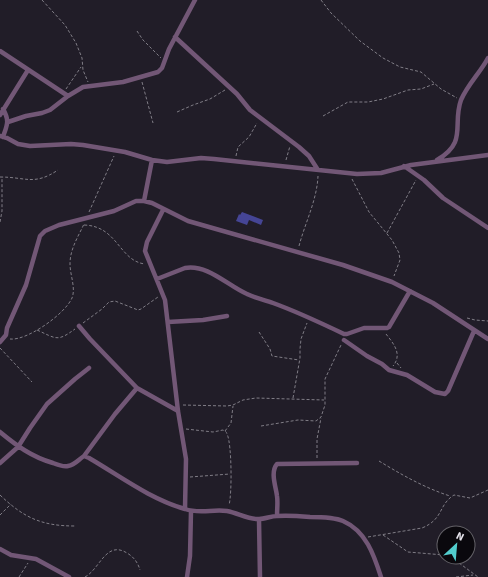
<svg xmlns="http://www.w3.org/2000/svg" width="488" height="577" viewBox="0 0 488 577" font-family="'Source Sans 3',sans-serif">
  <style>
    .building { fill: #454595 }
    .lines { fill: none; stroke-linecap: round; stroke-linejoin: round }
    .path { stroke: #807d86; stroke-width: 1; stroke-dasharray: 3 2; stroke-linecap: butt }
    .minor { stroke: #725776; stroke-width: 4.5 }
  </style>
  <rect width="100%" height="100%" fill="#211d28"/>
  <!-- building -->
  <path class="building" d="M242 212 263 220 261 225 249 220 247 225 236 221 239 214 240 215Z"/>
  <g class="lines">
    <!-- path -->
    <path class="path" d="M42 0 65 25 76 43 82 58 83 70 88 82
      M321 0 331 13 360 41 383 58 400 67 421 72 441 89 457 98
      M137 31 143 40 161 58
      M142 82 153 123
      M66 89 81 67
      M177 112 193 105 210 99 225 90
      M323 116 348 102H368L383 99 408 90 421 89 434 84
      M236 156 238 147 249 137 257 123
      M286 160 290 146
      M0 177C26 177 34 186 58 170
      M352 179 369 212 392 240 399 253 400 260 394 276
      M89 212 114 156
      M0 222 2 211V177
      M84 225C118 226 119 261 145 264
      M387 233 416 180
      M299 246C305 223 317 200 318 176
      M467 318 475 320 488 321
      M83 323 102 309 109 302 115 301 138 310 141 309 158 297
      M37 330C57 339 57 342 75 329
      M259 332 270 349 272 356 299 360
      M386 334C393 343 403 354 393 366
      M10 339C27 341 65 314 72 298 76 288 70 275 70 264 70 249 78 237 84 224
      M0 348 32 382
      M397 363 401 368
      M293 398 300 358V349L301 339 307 323
      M183 405 227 406 233 405 243 400 256 398 324 400
      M261 426 298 420 316 421 321 417 325 405V379L341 345
      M186 429 213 432 223 430C226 432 226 431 227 434 232 444 232 495 229 505
      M225 431 231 423 233 406
      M317 458V439L321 418
      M379 461C402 475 425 488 450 496
      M190 477 230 474
      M0 495C24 518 42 526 75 526
      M0 515 11 504
      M383 535 408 552 444 555
      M368 537 422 528C444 519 438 505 454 495L470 498 488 490
      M451 557 478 577
      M19 577 28 563
      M85 577C100 569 106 540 127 553 134 557 138 563 140 570
      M456 577 473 575"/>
    <!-- minor -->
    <path class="minor" d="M175 37 237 94 250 110 299 147 309 156 318 170
      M0 51 68 96
      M3 109C10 121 7 125 3 137
      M0 115 28 70
      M8 122 26 116 42 113 50 110 68 96 83 87 123 82 158 72 162 68 169 49 195 0
      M0 136 7 138 18 144 30 146 71 144 83 145 125 152 152 160 167 162 201 158 214 159 357 174 381 173 411 165 488 155
      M437 160C468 142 452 125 461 100 468 84 480 73 488 58
      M404 166 424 180 443 198 488 228
      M144 201 152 160
      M163 210 147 242 145 251 165 300 178 411 186 459 185 509
      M157 279 185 268C208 264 228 286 247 294 255 298 265 300 273 303 298 312 321 323 344 334H347L364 328H387L389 327 410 291
      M168 322 203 320 227 316
      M79 326 90 339 137 388 178 411
      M344 340 367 356 382 364 389 370 407 375 435 392 445 394 448 391 474 331
      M0 342 6 335 7 328 26 285 40 236 45 231 59 225 114 211 136 201H144L152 203 188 221 343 265 392 282 433 303 488 339
      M0 432C17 446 32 457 53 463 58 465 64 467 68 466 75 465 78 460 84 456L89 458C120 476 150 499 185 509 199 514 213 509 227 511 238 513 249 520 259 519 265 519 271 516 277 516 288 515 299 516 310 517 321 517 334 517 343 521 366 531 374 555 381 577
      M84 456 115 414 137 388
      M0 463 18 447 30 428 47 404 75 379 89 368
      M277 516C277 509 278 502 277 496 276 487 270 472 277 464L357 463
      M259 520 260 577
      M0 549 11 555 36 559 69 577
      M187 577 190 556 191 511"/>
  </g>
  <!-- north arrow -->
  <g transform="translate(456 545) rotate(26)"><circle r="19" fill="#0a080d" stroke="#636167"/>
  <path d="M0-3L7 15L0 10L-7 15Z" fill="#52cdcd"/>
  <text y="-6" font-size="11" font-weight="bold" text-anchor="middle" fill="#e9e7ef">N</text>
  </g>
</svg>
